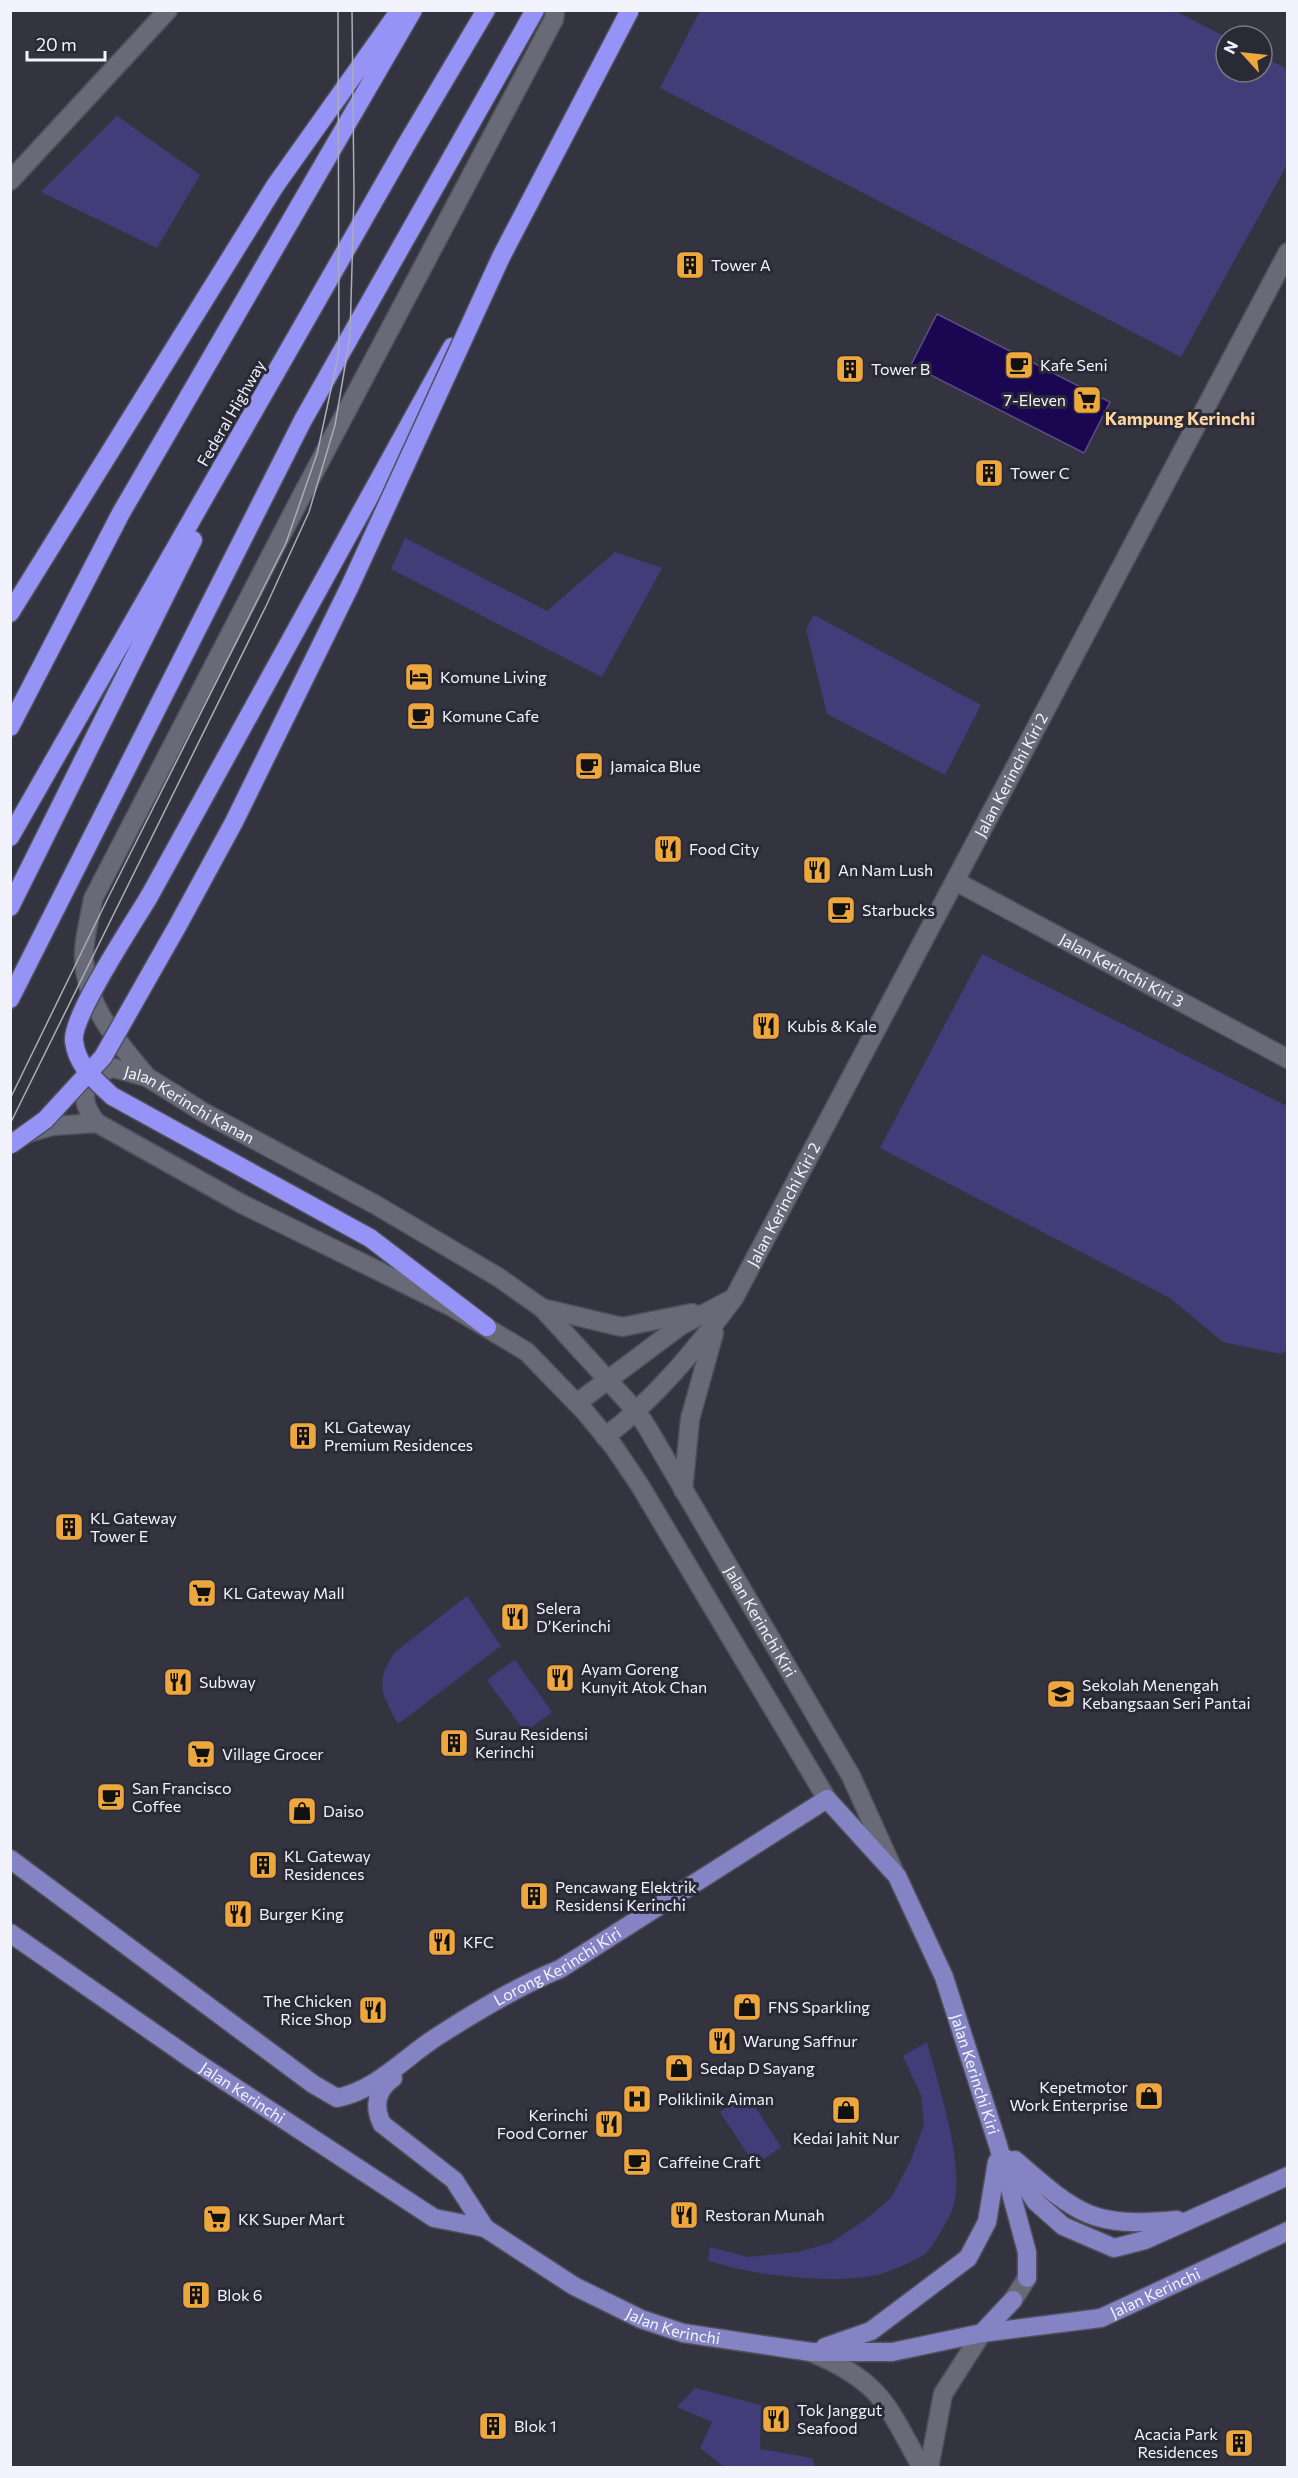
<svg xmlns="http://www.w3.org/2000/svg" width="1298" height="2478" viewBox="0 0 1298 2478" font-family="Commissioner,sans-serif">
  <style>
    .green { fill: #403d78 }
    .water { fill: #1a0651; stroke: #5b4d84; stroke-width: 1.5 }
    .lines { fill: none; stroke-linecap: round; stroke-linejoin: round }
    .minor-casing { stroke: #4f505b; stroke-width: 21 }
    .major-casing { stroke: #4f505b; stroke-width: 21 }
    .highway-casing { stroke: #4f505b; stroke-width: 21 }
    .minor { stroke: #696a78; stroke-width: 18 }
    .major { stroke: #8483c4; stroke-width: 18 }
    .highway { stroke: #9693f7; stroke-width: 18 }
    .tram { stroke: #abacb7; stroke-width: 1.5 }
    .highway-bridge-casing { stroke: #4f505b; stroke-width: 21; stroke-linecap: butt }
    .highway-bridge { stroke: #9693f7; stroke-width: 18 }
    .labels { text-anchor: middle; stroke-width: 6; stroke-linejoin: round; paint-order: stroke }
    .poi-label { font-size: 16px; fill: #f2f3fc; stroke: #2a2a37; text-anchor: start }
    .street-label { font-size: 16px; fill: #f2f3fc; stroke: #2a2a37 }
    .neighbourhood-label { font-size: 18px; font-weight: bold; fill: #fcd4a0; stroke: #2a2a37 }
  </style>
  <rect width="100%" height="100%" fill="#343441"/>
  <!-- green -->
  <path class="green" d="M700 11H1175L1226 37V72H1262V56L1287 69V165L1181 357 660 88Z
    M117 116 200 175 157 248 41 192Z
    M405 538 547 611 615 552 662 568 602 677 391 569Z
    M814 615 981 705 945 775 827 714 806 629Z
    M982 954 1287 1106V1350L1281 1354 1223 1342 1170 1298 880 1148Z
    M467 1596 501 1646 398 1724C382 1694 374 1683 395 1652Z
    M515 1660 552 1712 525 1732 487 1680Z
    M927 2042C938 2085 966 2166 953 2207 951 2216 932 2249 925 2254 914 2261 896 2269 884 2273 842 2286 748 2276 708 2260L710 2247 748 2257 798 2252 830 2243 865 2220 891 2198 910 2162 924 2125 921 2095 903 2056Z
    M747 2094 781 2147 755 2165 720 2112Z
    M695 2388 761 2405 760 2449 812 2458 815 2467H724L700 2448 712 2422 677 2407Z"/>
  <!-- water -->
  <path class="water" d="M937 314 1110 402 1084 453 911 365Z"/>
  <g class="lines">
    <!-- minor casing -->
    <g class="minor-casing">
      <g id="minor">
        <path d="M10 181 168 10"/>
        <path id="s1" d="M955 881 1288 1059"/>
        <path d="M147 1077C118 1042 86 1007 84 959 83 940 90 918 93 899L300 499 554 19 555 10"/>
        <path d="M28 1133 52 1126 97 1123"/>
        <path d="M542 1308 622 1327 692 1313"/>
        <path d="M577 1403 680 1326 732 1299"/>
        <path id="s2" d="M605 1437C657 1397 695 1350 734 1298L1288 252"/>
        <path d="M683 1490 690 1419 714 1333"/>
        <path id="s3" d="M827 1799 639 1484 614 1447 586 1413 527 1352 452 1307 242 1204 97 1123C83 1107 80 1090 94 1073L114 1068 147 1077 203 1112 376 1205 498 1277 542 1308 637 1412 647 1427 851 1776 893 1869"/>
        <path d="M1013 2300 1027 2278"/>
        <path d="M811 2352C883 2383 886 2404 922 2468"/>
        <path d="M929 2468 943 2394 982 2333"/>
      </g>
    </g>
    <!-- major casing -->
    <g class="major-casing">
      <g id="major">
        <path id="s4" d="M10 1859 313 2084 337 2098C377 2090 405 2057 438 2036 477 2011 518 1986 560 1969L827 1799 897 1876 944 1977 998 2145 1027 2252V2278"/>
        <path id="s5" d="M10 1933 193 2060 434 2218 485 2228 574 2286 641 2319 683 2333 811 2352H892L982 2333 1101 2318 1288 2231"/>
        <path d="M393 2078C377 2089 373 2106 382 2124L454 2180 485 2228"/>
        <path d="M1007 2159 1036 2202 1063 2226 1114 2248 1145 2240 1288 2176"/>
        <path d="M1015 2160C1078 2215 1092 2228 1177 2220"/>
        <path d="M982 2333 1013 2300"/>
        <path d="M825 2347 871 2331 968 2258 987 2222 997 2162"/>
      </g>
    </g>
    <!-- highway casing -->
    <g class="highway-casing">
      <path id="highway" d="M10 613 275 186 400 10
        M10 727 121 513 413 10
        M10 837 406 145 486 10
        M150 895 452 347
        M10 907 193 540
        M10 999 303 420 535 10
        M370 1238 487 1327"/>
    </g>
    <!-- minor -->
    <use href="#minor" class="minor"/>
    <!-- major -->
    <use href="#major" class="major"/>
    <!-- highway -->
    <use href="#highway" class="highway"/>
    <!-- tram -->
    <path class="tram" d="M10 1099 107 900 286 543 317 454 339 352 338 10
      M10 1124 267 604 309 512 335 425 350 337 354 195 352 10"/>
    <!-- highway-bridge casing -->
    <g class="highway-bridge-casing">
      <path id="highway-bridge" d="M150 895C135 921 71 1016 74 1041 77 1066 95 1080 112 1096L370 1238
        M10 1145 45 1120 103 1057 178 925 234 822 350 586 501 257 630 10"/>
    </g>
    <!-- highway-bridge -->
    <use href="#highway-bridge" class="highway-bridge"/>
  </g>
  <!-- icons -->
  <defs>
    <g id="building-square" transform="scale(1.5)"><rect x="-9" y="-9" width="18" height="18" rx="4" fill="#eea73c" stroke="#2a2a37"/><path d="M-4-6H4V6H1V3H-1V6H-4ZM-2.5-4.3h1.7v1.8h-1.7ZM.8-4.3h1.7v1.8H.8ZM-2.5-1h1.7V.8h-1.7ZM.8-1h1.7V.8H.8Z" fill="#111"/></g>
    <g id="cafe-square" transform="scale(1.5)"><rect x="-9" y="-9" width="18" height="18" rx="4" fill="#eea73c" stroke="#2a2a37"/><path d="M-5.5-4.5H6V0H3Q3 3.5 0 3.5H-2.5Q-5.5 3.5-5.5 0ZM3-3.2v2h1.7v-2ZM-6 4.5H4V6H-6Z" fill="#111"/></g>
    <g id="supermarket-square" transform="scale(1.5)"><rect x="-9" y="-9" width="18" height="18" rx="4" fill="#eea73c" stroke="#2a2a37"/><path d="M-6-5.5h2.5l.6 2H6L4.5 2H-2.5L-4.4-4H-6ZM-1.5 3.2a1.3 1.3 0 1 0 .1 0ZM3 3.2a1.3 1.3 0 1 0 .1 0Z" fill="#111"/></g>
    <g id="hotel-square" transform="scale(1.5)"><rect x="-9" y="-9" width="18" height="18" rx="4" fill="#eea73c" stroke="#2a2a37"/><path d="M-6-4.5h1.5V1H6V5H4.5V3h-9V5H-6ZM-4 0a1.8 1.8 0 1 1 3.6 0ZM.5 0V-2.5h3Q6-2.5 6 0Z" fill="#111"/></g>
    <g id="restaurant-square" transform="scale(1.5)"><rect x="-9" y="-9" width="18" height="18" rx="4" fill="#eea73c" stroke="#2a2a37"/><path d="M-5-6h1v4h1v-4h1v4h1v-4h1v5L-1.5 .5V6h-2V.5L-5-1ZM5-6V6H3V1.5H1.5Q1.5-4 5-6Z" fill="#111"/></g>
    <g id="school-square" transform="scale(1.5)"><rect x="-9" y="-9" width="18" height="18" rx="4" fill="#eea73c" stroke="#2a2a37"/><path d="M0-5L7-2L0 1L-7-2ZM-4 1L0 2.5L4 1V4Q0 6-4 4Z" fill="#111"/></g>
    <g id="shop-square" transform="scale(1.5)"><rect x="-9" y="-9" width="18" height="18" rx="4" fill="#eea73c" stroke="#2a2a37"/><path d="M-5-2.5h2.3a2.7 3.5 0 0 1 5.4 0H5L5.5 6h-11ZM-1.5-2.5h3a1.5 2.3 0 0 0-3 0Z" fill="#111"/></g>
    <g id="hospital-square" transform="scale(1.5)"><rect x="-9" y="-9" width="18" height="18" rx="4" fill="#eea73c" stroke="#2a2a37"/><path d="M-5-5h3v3.5h4V-5h3V5h-3V1.5h-4V5h-3Z" fill="#111"/></g>
  </defs>
  <g fill-rule="evenodd">
    <use href="#building-square" x="690" y="265"/>
    <use href="#cafe-square" x="1019" y="365"/>
    <use href="#building-square" x="850" y="369"/>
    <use href="#supermarket-square" x="1087" y="400"/>
    <use href="#building-square" x="989" y="473"/>
    <use href="#hotel-square" x="419" y="677"/>
    <use href="#cafe-square" x="421" y="716"/>
    <use href="#cafe-square" x="589" y="766"/>
    <use href="#restaurant-square" x="668" y="849"/>
    <use href="#restaurant-square" x="817" y="870"/>
    <use href="#cafe-square" x="841" y="910"/>
    <use href="#restaurant-square" x="766" y="1026"/>
    <use href="#building-square" x="303" y="1436"/>
    <use href="#building-square" x="69" y="1527"/>
    <use href="#supermarket-square" x="202" y="1593"/>
    <use href="#restaurant-square" x="515" y="1617"/>
    <use href="#restaurant-square" x="560" y="1678"/>
    <use href="#restaurant-square" x="178" y="1682"/>
    <use href="#school-square" x="1061" y="1694"/>
    <use href="#building-square" x="454" y="1743"/>
    <use href="#supermarket-square" x="201" y="1754"/>
    <use href="#cafe-square" x="111" y="1797"/>
    <use href="#shop-square" x="302" y="1811"/>
    <use href="#building-square" x="263" y="1865"/>
    <use href="#building-square" x="534" y="1896"/>
    <use href="#restaurant-square" x="238" y="1914"/>
    <use href="#restaurant-square" x="442" y="1942"/>
    <use href="#shop-square" x="747" y="2007"/>
    <use href="#restaurant-square" x="373" y="2010"/>
    <use href="#restaurant-square" x="722" y="2041"/>
    <use href="#shop-square" x="679" y="2068"/>
    <use href="#shop-square" x="1149" y="2096"/>
    <use href="#hospital-square" x="637" y="2099"/>
    <use href="#shop-square" x="846" y="2110"/>
    <use href="#restaurant-square" x="609" y="2124"/>
    <use href="#cafe-square" x="637" y="2162"/>
    <use href="#restaurant-square" x="684" y="2215"/>
    <use href="#supermarket-square" x="217" y="2219"/>
    <use href="#building-square" x="196" y="2295"/>
    <use href="#restaurant-square" x="776" y="2419"/>
    <use href="#building-square" x="493" y="2426"/>
    <use href="#building-square" x="1239" y="2443"/>
  </g>
  <g class="labels">
    <!-- poi labels -->
    <g class="poi-label">
      <text x="711" y="271">Tower A</text>
      <text x="1040" y="371">Kafe Seni</text>
      <text x="871" y="375">Tower B</text>
      <text x="1066" y="406" text-anchor="end">7-Eleven</text>
      <text x="1010" y="479">Tower C</text>
      <text x="440" y="683">Komune Living</text>
      <text x="442" y="722">Komune Cafe</text>
      <text x="610" y="772">Jamaica Blue</text>
      <text x="689" y="855">Food City</text>
      <text x="838" y="876">An Nam Lush</text>
      <text x="862" y="916">Starbucks</text>
      <text x="787" y="1032">Kubis &amp; Kale</text>
      <text x="324" y="1433">KL Gateway<tspan x="324" dy="18">Premium Residences</tspan></text>
      <text x="90" y="1524">KL Gateway<tspan x="90" dy="18">Tower E</tspan></text>
      <text x="223" y="1599">KL Gateway Mall</text>
      <text x="536" y="1614">Selera<tspan x="536" dy="18">D’Kerinchi</tspan></text>
      <text x="581" y="1675">Ayam Goreng<tspan x="581" dy="18">Kunyit Atok Chan</tspan></text>
      <text x="199" y="1688">Subway</text>
      <text x="1082" y="1691">Sekolah Menengah<tspan x="1082" dy="18">Kebangsaan Seri Pantai</tspan></text>
      <text x="475" y="1740">Surau Residensi<tspan x="475" dy="18">Kerinchi</tspan></text>
      <text x="222" y="1760">Village Grocer</text>
      <text x="132" y="1794">San Francisco<tspan x="132" dy="18">Coffee</tspan></text>
      <text x="323" y="1817">Daiso</text>
      <text x="284" y="1862">KL Gateway<tspan x="284" dy="18">Residences</tspan></text>
      <text x="555" y="1893">Pencawang Elektrik<tspan x="555" dy="18">Residensi Kerinchi</tspan></text>
      <text x="259" y="1920">Burger King</text>
      <text x="463" y="1948">KFC</text>
      <text x="352" y="2007" text-anchor="end">The Chicken<tspan x="352" dy="18">Rice Shop</tspan></text>
      <text x="768" y="2013">FNS Sparkling</text>
      <text x="743" y="2047">Warung Saffnur</text>
      <text x="700" y="2074">Sedap D Sayang</text>
      <text x="1128" y="2093" text-anchor="end">Kepetmotor<tspan x="1128" dy="18">Work Enterprise</tspan></text>
      <text x="658" y="2105">Poliklinik Aiman</text>
      <text x="588" y="2121" text-anchor="end">Kerinchi<tspan x="588" dy="18">Food Corner</tspan></text>
      <text x="846" y="2144" text-anchor="middle">Kedai Jahit Nur</text>
      <text x="658" y="2168">Caffeine Craft</text>
      <text x="705" y="2221">Restoran Munah</text>
      <text x="238" y="2225">KK Super Mart</text>
      <text x="217" y="2301">Blok 6</text>
      <text x="797" y="2416">Tok Janggut<tspan x="797" dy="18">Seafood</tspan></text>
      <text x="514" y="2432">Blok 1</text>
      <text x="1218" y="2440" text-anchor="end">Acacia Park<tspan x="1218" dy="18">Residences</tspan></text>
    </g>
    <!-- street labels -->
    <g class="street-label">
      <text transform="translate(231 413) rotate(-60)" y="6">Federal Highway</text>
      <text dy="6" stroke="none"><textPath href="#s2" startOffset="782">Jalan Kerinchi Kiri 2</textPath></text>
      <text dy="6" stroke="none"><textPath href="#s1" startOffset="189">Jalan Kerinchi Kiri 3</textPath></text>
      <text dy="6" stroke="none"><textPath href="#s3" startOffset="1188">Jalan Kerinchi Kanan</textPath></text>
      <text dy="6" stroke="none"><textPath href="#s2" startOffset="296">Jalan Kerinchi Kiri 2</textPath></text>
      <text dy="6" stroke="none"><textPath href="#s3" startOffset="1980">Jalan Kerinchi Kiri</textPath></text>
      <text dy="6" stroke="none"><textPath href="#s4" startOffset="663">Lorong Kerinchi Kiri</textPath></text>
      <text dy="6" stroke="none"><textPath href="#s4" startOffset="1298">Jalan Kerinchi Kiri</textPath></text>
      <text dy="6" stroke="none"><textPath href="#s5" startOffset="282">Jalan Kerinchi</textPath></text>
      <text dy="6" stroke="none"><textPath href="#s5" startOffset="1270">Jalan Kerinchi</textPath></text>
      <text dy="6" stroke="none"><textPath href="#s5" startOffset="777">Jalan Kerinchi</textPath></text>
    </g>
    <!-- neighbourhood labels -->
    <g class="neighbourhood-label">
      <text x="1180" y="425">Kampung Kerinchi</text>
    </g>
  </g>
  <!-- border -->
  <rect width="1298" height="2478" fill="none" stroke="#f2f3fc" stroke-width="24"/>
  <!-- north arrow -->
  <g transform="translate(1244 54) rotate(297)"><circle r="28" fill="#2a2a37" stroke="#7a7a86" stroke-width="1.5"/>
  <path d="M0-4.5L10 22L0 15L-10 22Z" fill="#eea73c"/>
  <text y="-9" font-size="16" font-weight="bold" text-anchor="middle" fill="#f2f3fc">N</text>
  </g>
  <!-- scale -->
  <path d="M27 51v9h78v-9" fill="none" stroke="#f2f3fc" stroke-width="3"/>
  <text x="36" y="51" font-size="18" fill="#f2f3fc" stroke="#2a2a37" stroke-width="4.5" paint-order="stroke">20 m</text>
</svg>
